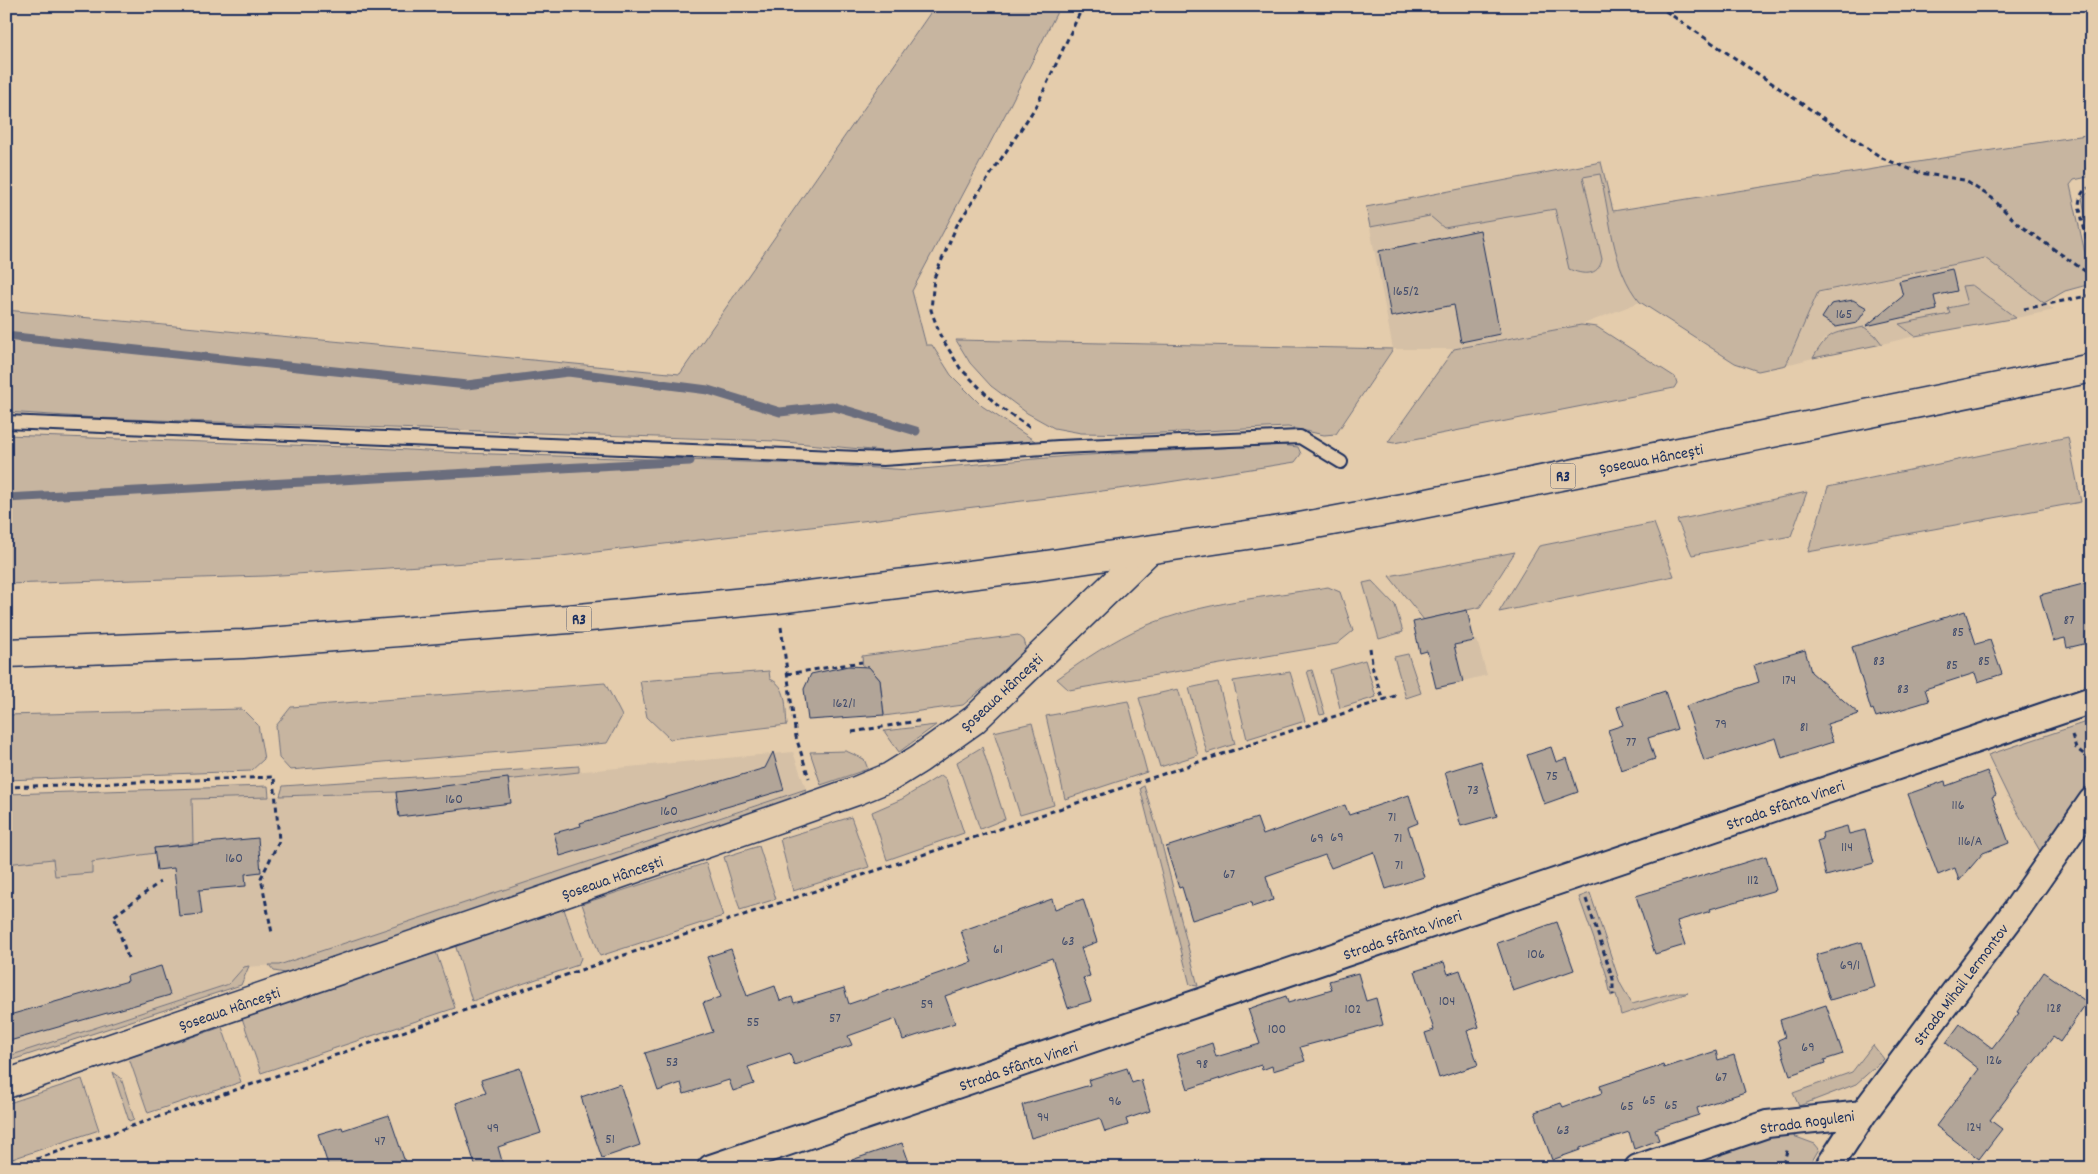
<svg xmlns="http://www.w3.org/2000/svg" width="2098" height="1174" viewBox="0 0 2098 1174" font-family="Dekko,sans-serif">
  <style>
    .built { fill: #d5c0a6 }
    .green { fill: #c7b5a0; stroke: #71727f }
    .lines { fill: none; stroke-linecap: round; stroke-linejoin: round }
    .stream { stroke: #6b6d7d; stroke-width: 9 }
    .building { fill: #b2a598; stroke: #1b2f5e }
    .lane-casing { stroke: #1b2f5e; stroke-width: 16 }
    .street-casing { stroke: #1b2f5e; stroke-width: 30 }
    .secondary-casing { stroke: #1b2f5e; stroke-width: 31 }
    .highway-casing { stroke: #1b2f5e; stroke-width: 31 }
    .path { stroke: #1b2f5e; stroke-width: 3; stroke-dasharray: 5 4; stroke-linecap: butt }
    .lane { stroke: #e4ccac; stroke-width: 12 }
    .street { stroke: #e4ccac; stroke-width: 26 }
    .secondary { stroke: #e4ccac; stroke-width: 28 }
    .highway { stroke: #e4ccac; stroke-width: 28 }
    .labels { text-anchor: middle; stroke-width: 4.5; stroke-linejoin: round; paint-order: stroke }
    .number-label { font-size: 14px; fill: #414c6c }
    .shield { fill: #e4ccac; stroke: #575e75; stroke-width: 1 }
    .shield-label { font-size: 15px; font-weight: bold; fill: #1b2f5e }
    .street-label { font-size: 16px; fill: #1b2f5e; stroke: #e4ccac }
  </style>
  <rect width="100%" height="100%" fill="#e4ccac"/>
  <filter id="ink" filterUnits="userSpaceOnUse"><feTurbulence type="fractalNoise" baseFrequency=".02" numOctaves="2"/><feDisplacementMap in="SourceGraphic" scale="10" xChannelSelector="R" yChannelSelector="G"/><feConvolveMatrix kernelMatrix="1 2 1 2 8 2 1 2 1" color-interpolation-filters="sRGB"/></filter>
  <g filter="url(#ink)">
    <!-- built -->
    <path class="built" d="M1601 162 1613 211 1640 302 1581 325 1454 349H1393L1366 207Z
      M1985 258 2054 310 2016 318 1972 285 1962 286 1967 304 1949 308 1950 314 1900 325 1915 336 1882 344 1875 335 1864 327 1830 335 1823 340 1813 358 1786 365 1818 293Z
      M1477 640 1487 675 1436 688 1427 651Z
      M793 752 806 789 279 965 244 967 229 984 6 1057V825L193 821 192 799 396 792 508 778Z"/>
    <!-- green -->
    <path class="green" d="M935 6H1060L1007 111 912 291 926 345H932L951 375 982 406 1035 441 893 452 775 441 97 418 6 412V310L680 374Z
      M2092 134V176L2074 180 2070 185 2087 262V285L2065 291 2044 303 1985 258 1818 292 1786 365 1758 371 1735 363 1640 302C1611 268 1611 216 1600 174L1583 177 1602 259C1599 277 1582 275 1569 269L1555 209 1444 228 1430 216 1370 227 1366 207 1601 162 1613 211Z
      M2092 192V248L2082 198 2088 193Z
      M1972 285 2016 318 1915 336 1899 324 1950 314 1948 308 1967 304 1962 286Z
      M1581 325 1597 327 1675 377 1677 383 1674 388 1394 443 1388 442 1454 349Z
      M1864 327 1875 335 1882 344 1813 358C1830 329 1833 334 1864 327Z
      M956 340 1393 349 1336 434 1324 435 1288 427 1140 434 1081 433 1054 428 1027 413 991 386 970 363Z
      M6 435 374 448 461 453 809 464 911 470 1069 456 1281 445 1298 447 1301 454 1295 462 1150 485 862 521 544 558 265 576 6 584Z
      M2068 437 2081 502 1808 552 1828 487Z
      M1807 492 1791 536 1692 555 1677 520Z
      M1654 523 1674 576 1499 612 1539 546Z
      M1515 552 1480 607 1424 620 1389 576Z
      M1372 581 1395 605 1403 632 1379 639 1363 583Z
      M1328 587 1340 592 1353 631 1337 644 1069 690 1057 679C1085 659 1113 640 1145 626 1203 602 1267 597 1328 587Z
      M1018 635 1024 640 1026 647 1020 658 963 705 884 716 880 680 869 667H863L862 656Z
      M1408 654 1421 693 1406 698 1394 657Z
      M1365 660 1376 697 1340 708 1330 670Z
      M1312 670 1325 714 1320 715 1307 671Z
      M769 671 770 679C788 686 785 707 787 725L670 739 647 717 640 681Z
      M1290 672 1305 721 1247 739 1233 681Z
      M1218 682 1235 744 1207 753 1189 688Z
      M605 683 622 716 607 743 290 770 279 758 276 726 291 707Z
      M1178 689 1198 755 1160 767 1139 698Z
      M1128 701 1147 772 1065 799 1046 716Z
      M242 709 258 725 264 759 251 771 6 780V715Z
      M2092 720V778L2040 851 2008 796 1988 755Z
      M1032 723 1054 805 1020 815 994 732Z
      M936 725 899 752 884 731Z
      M982 747 1005 819 980 829 957 762Z
      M846 751 864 759 868 769 821 785 810 752Z
      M579 766V772L396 792 280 796 283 786Z
      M941 775 946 779 964 833 887 860 872 812 902 799Z
      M268 786 269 797 192 799 193 843 154 848 155 853 92 862V873L55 876 53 859 6 864V794Z
      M1144 786 1161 841 1198 986 1190 985 1140 788Z
      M806 789V793L614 862 285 973 274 971 269 965H279Z
      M851 817 869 867 793 891 780 839Z
      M759 846 776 899 740 910 724 857Z
      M706 863 723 916 600 956 582 904Z
      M1590 893 1620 983 1632 1004 1673 993H1688L1621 1015 1616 994 1611 996 1606 973 1579 897Z
      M564 909 581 958 578 965 472 1001 455 944Z
      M436 952 455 1008 261 1073 242 1018Z
      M249 966 241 985 6 1062V1057L229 984 244 967Z
      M222 1027 241 1082 148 1113 129 1058Z
      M1873 1045 1884 1059 1856 1084 1799 1106 1793 1093 1852 1072Z
      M113 1072 121 1078 134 1119 129 1121Z
      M82 1079 99 1130 6 1161V1104Z
      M1788 1134 1815 1144 1819 1149 1808 1168H1732L1715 1161 1694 1168H1681L1772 1136Z"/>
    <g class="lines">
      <!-- stream -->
      <path class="stream" d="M6 336 467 385 568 372 708 390 780 412 832 406 916 431
        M6 498 690 461"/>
    </g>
    <!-- building -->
    <path class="building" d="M1480 230 1500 334 1461 342 1454 305 1391 317 1379 251Z
      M1952 269 1957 291 1934 296 1937 310 1866 326 1903 296 1899 281Z
      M1853 300 1867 308 1857 323 1836 327 1822 318 1831 304Z
      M2087 583 2092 600V642L2067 648 2065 638 2053 641 2040 595Z
      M1467 610 1474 641 1454 645 1463 682 1436 688 1427 651 1420 653 1413 622Z
      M1965 611 1976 644 1990 640 2002 674 1978 682 1975 673 1925 689 1929 701 1876 717 1873 709 1871 710 1852 647Z
      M1805 650 1811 672 1859 714 1827 724 1833 742 1782 758 1776 738 1704 761 1686 706 1759 682 1754 665Z
      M848 666 869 667 880 680 884 715 808 720 804 689 811 674Z
      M1665 691 1677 729 1648 738 1655 759 1621 770 1608 730 1623 725 1617 707Z
      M1551 747 1556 762 1567 758 1578 792 1544 804 1527 755Z
      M773 752 784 790 560 856 554 833 581 826 580 823 765 768Z
      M1481 761 1497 816 1461 826 1445 772Z
      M1987 771 1996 795 1992 797 2009 843 1983 853 1959 881 1955 868 1938 875 1908 794 1945 781 1946 786Z
      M508 778 511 803 399 817 396 792Z
      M1409 795 1418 823 1408 827 1424 877 1386 889 1374 852 1331 868 1325 855 1266 876 1273 900 1252 907 1251 902 1192 920 1182 887 1179 888 1166 847 1257 818 1263 835 1345 805 1349 815Z
      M1847 826 1849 834 1865 830 1874 863 1826 876 1817 841 1823 839 1822 833Z
      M258 838 261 872 245 874 246 886 199 890 202 914 179 916 174 868 157 870 154 848Z
      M1766 856 1776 890 1710 909 1711 911 1677 921 1685 945 1655 954 1636 896Z
      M1052 899 1055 909 1083 899 1097 942 1081 948 1090 976 1083 978 1091 1001 1068 1008 1052 958 945 996 955 1023 903 1040 896 1019 848 1036 852 1045 794 1065 790 1053 748 1067 754 1084 733 1091 729 1080 684 1094 681 1083 658 1091 645 1053 713 1032 703 1003 721 997 707 957 731 949 747 996 775 986 780 1001 792 997 794 1003 844 988 849 1004 972 962 961 931Z
      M1557 922 1574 970 1513 991 1497 943Z
      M1862 942 1875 987 1830 1000 1816 955Z
      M1444 962 1448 974 1460 970 1479 1027 1467 1031 1478 1065 1439 1078 1425 1033 1434 1030 1415 971Z
      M161 966 170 995 6 1042V1016L128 981 127 976Z
      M2044 972 2087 1002 2060 1042 2053 1037 1990 1120 2002 1129 1979 1159 1936 1126 1979 1069 1946 1043 1960 1024 1992 1048 2019 1013 2017 1012Z
      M1358 973 1366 1001 1376 998 1383 1025 1300 1047 1305 1061 1273 1071 1272 1066 1262 1070 1261 1065 1188 1089 1177 1055 1212 1043 1216 1057 1260 1044 1248 1009 1286 996 1288 1003 1332 990 1329 981Z
      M1826 1005 1843 1054 1824 1060 1825 1063 1790 1075 1778 1040 1785 1037 1780 1020Z
      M1716 1051 1718 1060 1734 1055 1745 1092 1697 1108 1699 1115 1655 1129 1659 1140 1634 1149 1629 1132 1580 1148V1150L1552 1160 1535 1112 1561 1103 1563 1107 1602 1093 1600 1086 1663 1065 1664 1068Z
      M520 1068 541 1133 498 1147 504 1168H476L456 1103 486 1093 481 1080Z
      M1127 1068 1132 1083 1141 1080 1150 1111 1126 1119 1128 1125 1105 1132 1100 1118 1031 1138 1022 1105 1090 1085 1088 1080Z
      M620 1084 640 1145 602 1158 581 1097Z
      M389 1115 407 1168H329L318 1134 342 1127 343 1130Z
      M902 1143 911 1168H841L840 1164Z"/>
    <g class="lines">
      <!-- lane casing -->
      <g class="lane-casing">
        <path id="lane" d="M6 422 883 459 1059 447 1300 437 1341 462"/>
      </g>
      <!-- street casing -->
      <g class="street-casing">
        <path id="street" d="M711 1168 2092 700
          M1638 1168 1767 1124 1863 1114
          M1828 1168 1863 1114 2017 909 2092 801"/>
      </g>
      <!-- secondary casing -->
      <g class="secondary-casing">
        <path id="secondary" d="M6 1084 568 892 856 791 890 777 919 759 974 720 1149 550"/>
      </g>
      <!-- highway casing -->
      <g class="highway-casing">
        <path id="highway" d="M6 653 243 644 569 619 777 599 1033 567 1294 528 1413 506 2092 368"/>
      </g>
      <!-- path -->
      <path class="path" d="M1658 6 1882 158 1920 173 1964 180 1992 198 2018 224 2092 276
        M2092 187C2082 189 2080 196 2079 205L2092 263
        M2024 309 2092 295
        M1029 427 997 405 960 368 940 335 931 310 934 278 957 225 1037 105 1083 6
        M781 627 796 737 809 778
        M1370 648 1373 670 1383 700
        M787 674 862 662
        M852 732 923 720
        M2072 735 2076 748 2092 761
        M6 787 274 777 279 841 261 878 272 933
        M1586 899 1613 979V995
        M128 958 114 916 160 882
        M1783 1164 1788 1148
        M11 1168 592 966 1398 695"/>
      <!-- lane -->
      <use href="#lane" class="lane"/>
      <!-- street -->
      <use href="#street" class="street"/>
      <!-- secondary -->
      <use href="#secondary" class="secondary"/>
      <!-- highway -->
      <use href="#highway" class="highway"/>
    </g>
  </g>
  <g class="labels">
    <!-- number labels -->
    <g class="number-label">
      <text x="1406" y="295">165/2</text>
      <text x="1844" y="318">165</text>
      <text x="2069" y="624">87</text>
      <text x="1958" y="636">85</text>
      <text x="1879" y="665">83</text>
      <text x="1984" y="665">85</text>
      <text x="1952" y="669">85</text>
      <text x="1789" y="684">174</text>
      <text x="1903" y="693">83</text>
      <text x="844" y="707">162/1</text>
      <text x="1721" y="728">79</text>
      <text x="1804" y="731">81</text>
      <text x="1631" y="746">77</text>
      <text x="1552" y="780">75</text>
      <text x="1473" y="794">73</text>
      <text x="454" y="803">160</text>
      <text x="1958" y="809">116</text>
      <text x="669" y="815">160</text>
      <text x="1392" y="821">71</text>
      <text x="1337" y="841">69</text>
      <text x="1317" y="842">69</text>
      <text x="1398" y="842">71</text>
      <text x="1970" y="845">116/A</text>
      <text x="1847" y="851">114</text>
      <text x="234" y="862">160</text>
      <text x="1399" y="869">71</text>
      <text x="1229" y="878">67</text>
      <text x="1753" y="884">112</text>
      <text x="1068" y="945">63</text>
      <text x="998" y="953">61</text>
      <text x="1536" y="958">106</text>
      <text x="1850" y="969">69/1</text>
      <text x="1447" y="1005">104</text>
      <text x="927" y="1008">59</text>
      <text x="2054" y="1012">128</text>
      <text x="1353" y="1013">102</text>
      <text x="835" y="1022">57</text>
      <text x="753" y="1026">55</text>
      <text x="1277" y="1033">100</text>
      <text x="1808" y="1051">69</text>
      <text x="1994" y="1064">126</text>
      <text x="672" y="1066">53</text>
      <text x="1202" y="1068">98</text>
      <text x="1721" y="1081">67</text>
      <text x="1649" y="1104">65</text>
      <text x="1115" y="1105">96</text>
      <text x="1671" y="1109">65</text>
      <text x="1627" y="1110">65</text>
      <text x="1043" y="1121">94</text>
      <text x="1974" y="1131">124</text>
      <text x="493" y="1132">49</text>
      <text x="1563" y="1134">63</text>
      <text x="610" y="1143">51</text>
      <text x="380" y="1145">47</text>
    </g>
    <!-- shield labels -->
    <g class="shield">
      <rect x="1550.5" y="463.5" width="25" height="25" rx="4"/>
      <rect x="566.5" y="606.5" width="25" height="25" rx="4"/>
    </g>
    <g class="shield-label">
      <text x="1563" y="481">R3</text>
      <text x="579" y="624">R3</text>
    </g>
    <!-- street labels -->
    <g class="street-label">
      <text transform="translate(1651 458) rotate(-11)" y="6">Șoseaua Hâncești</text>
      <text transform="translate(1001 692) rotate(-43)" y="6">Șoseaua Hâncești</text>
      <text transform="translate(1785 804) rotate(-19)" y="6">Strada Sfânta Vineri</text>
      <text transform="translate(612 877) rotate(-19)" y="6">Șoseaua Hâncești</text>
      <text transform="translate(1402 934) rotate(-19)" y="6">Strada Sfânta Vineri</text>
      <text transform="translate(1960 984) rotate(-53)" y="6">Strada Mihail Lermontov</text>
      <text transform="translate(229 1008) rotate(-19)" y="6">Șoseaua Hâncești</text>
      <text transform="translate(1018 1065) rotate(-19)" y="6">Strada Sfânta Vineri</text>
      <text transform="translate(1807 1121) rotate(-8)" y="6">Strada Roguleni</text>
    </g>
  </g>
  <!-- margin -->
  <rect width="2098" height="1174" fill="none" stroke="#e4ccac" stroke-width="25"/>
  <rect x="12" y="12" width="2073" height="1149" fill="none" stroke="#1b2f5e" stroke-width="2" filter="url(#ink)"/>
</svg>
